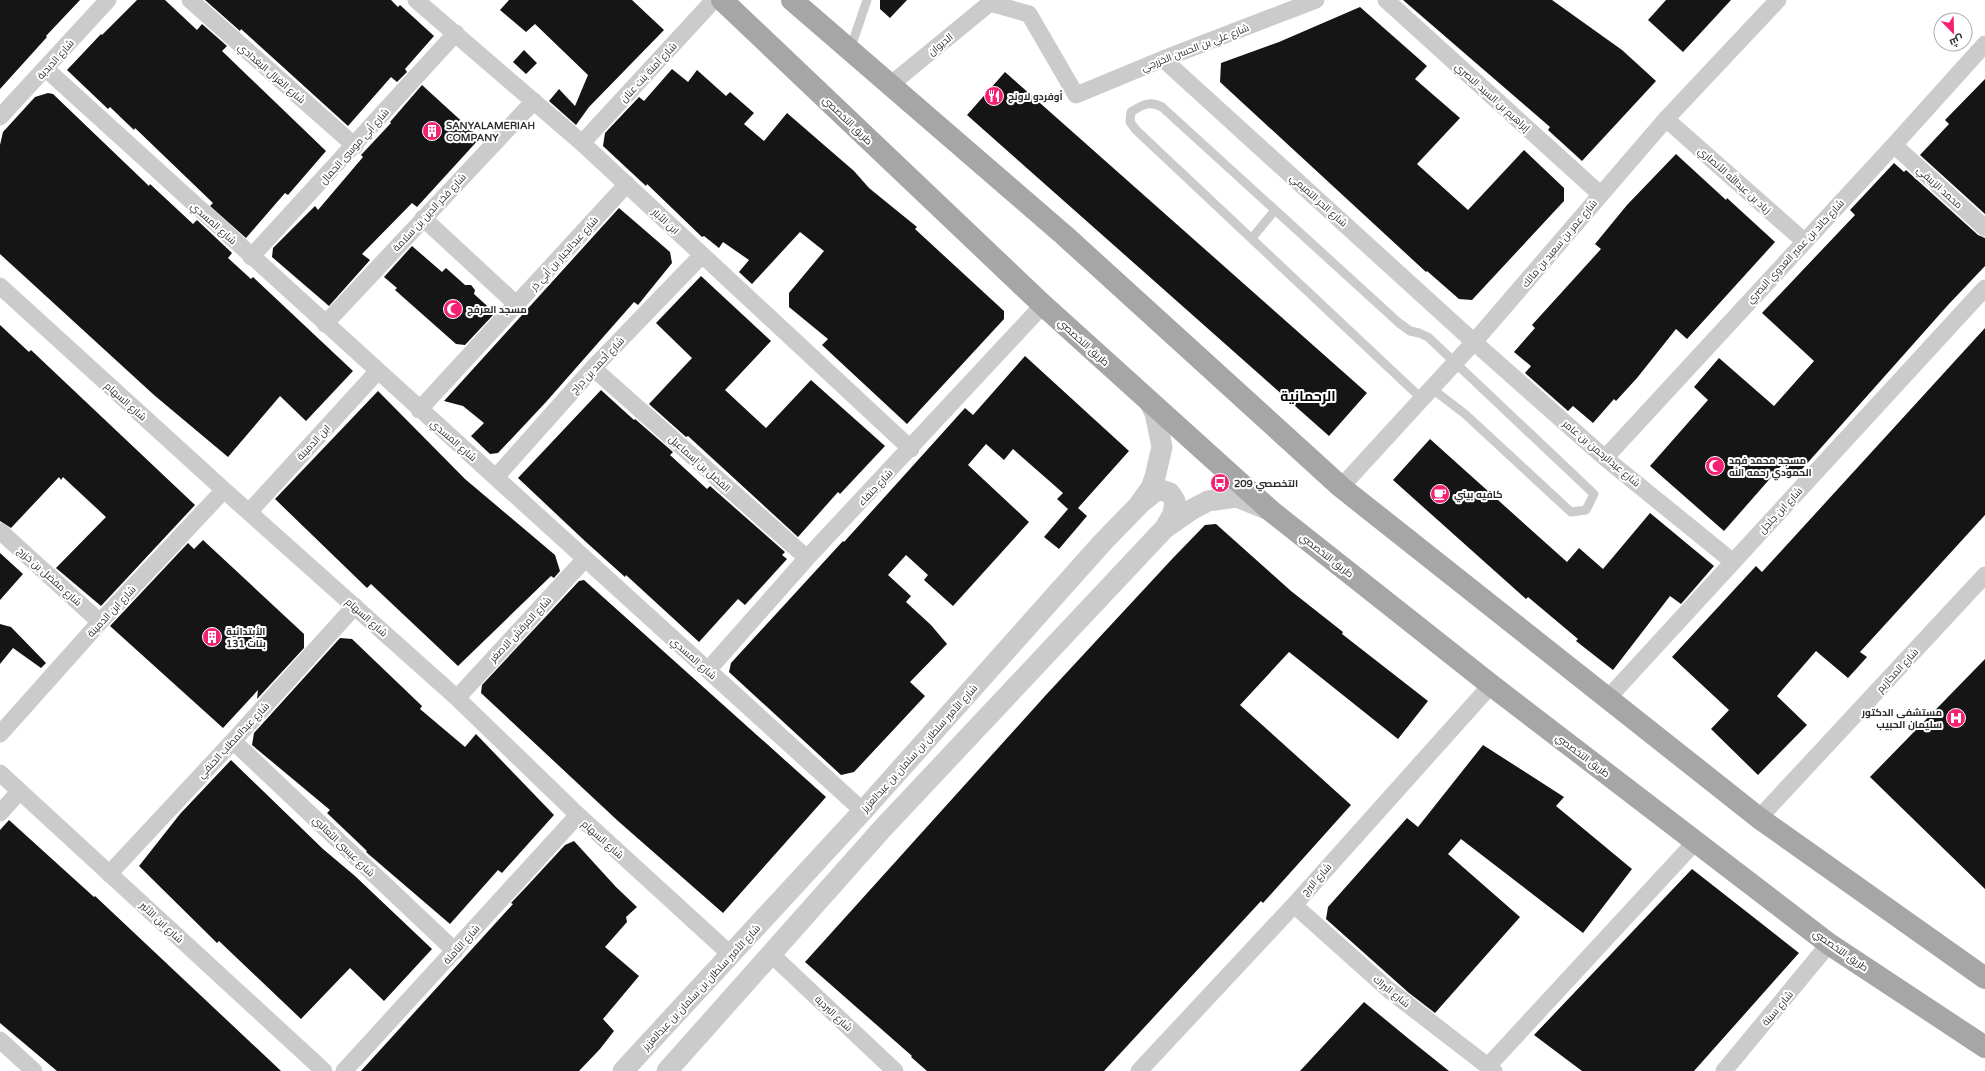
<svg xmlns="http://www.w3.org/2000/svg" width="1985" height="1071" viewBox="0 0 1985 1071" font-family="'Varela Round',Cairo,sans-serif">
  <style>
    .building { fill: #151515 }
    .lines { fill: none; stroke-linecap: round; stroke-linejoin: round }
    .service { stroke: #cbcbcb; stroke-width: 9 }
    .minor { stroke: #cbcbcb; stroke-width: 17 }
    .tertiary { stroke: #cbcbcb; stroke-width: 21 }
    .primary { stroke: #a6a6a6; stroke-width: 22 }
    .labels { text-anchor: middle; stroke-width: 4; stroke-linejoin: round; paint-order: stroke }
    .street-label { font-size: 10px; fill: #2e2e2e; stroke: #fff }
    .poi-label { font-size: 10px; font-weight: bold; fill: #2e2e2e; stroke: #fff; text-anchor: start }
    .district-label { font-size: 14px; font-weight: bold; fill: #000; stroke: #fff }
  </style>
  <rect width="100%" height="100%" fill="#fff"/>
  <!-- building -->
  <path class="building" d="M0 0H80L46 36 47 37 0 89Z
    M137 0H165L197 30 202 24 227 46 222 51 326 151 288 195 285 193 246 238 210 206 213 203 135 128 134 130 110 107 108 109 67 70 101 34 102 35Z
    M205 0H391L398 7 400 5 434 36 405 69 407 72 397 82 391 77 348 126 241 29 240 31Z
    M509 0H632L664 30 589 107 576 125 549 101 559 89 575 106 588 75 535 24 526 32 500 10Z
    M880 0H907L890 18 880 9Z
    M1403 0H1552L1622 50 1656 81 1582 161 1548 130 1550 127Z
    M1666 0H1731L1683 52 1648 20Z
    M1360 7 1427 66 1415 79 1460 118 1417 164 1468 210 1524 150 1564 188V201L1472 300 1459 299 1427 271 1426 272 1220 82 1221 63 1279 42Z
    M524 50 537 63 526 74 513 62Z
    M672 69 688 82 697 70 726 96 730 92 754 113 744 124 764 141 787 113 854 171 869 188 917 227 915 229 1004 311V319L907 424 822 345 828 339 789 307V293L824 251 800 232 752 284 739 272 749 260 723 242 719 248 704 236 702 237 647 184 646 186 603 146 605 133 639 97 644 101Z
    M1005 72 1367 393 1329 436 967 115Z
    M1985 79V214L1920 155 1949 124 1945 120Z
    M422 85 480 138 417 207 412 203 362 254 370 260 329 306 272 257 273 248 315 206 318 210 363 157 361 155 391 123 390 122Z
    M48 93 53 94 149 186 150 184 193 224 197 220 232 253 228 258 251 279 253 277 353 371 306 421 280 396 228 457 154 395 0 254V145L3 132 35 97Z
    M1676 154 1726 200 1727 198 1775 242 1687 339 1676 329 1637 378 1616 401 1614 399 1593 423 1573 406 1568 411 1525 373 1531 366 1514 352 1535 328 1532 325 1601 249 1595 244 1627 205Z
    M1894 163 1904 172 1906 170 1978 235 1985 238V266L1948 305 1795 477 1782 465 1724 531 1650 466 1708 400 1694 387 1719 358 1774 406 1814 361 1762 313 1855 215 1850 210Z
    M619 208 670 252 672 263 638 305 634 302 546 402 498 453 490 454 471 436 484 423 463 406 444 401Z
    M412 246 442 272 446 268 465 285H471L475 290 474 294 495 313 465 345 456 344 395 290 397 288 384 277Z
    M701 276 771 341 725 390 766 428 811 380 885 446 840 494 838 492 798 537 688 436 686 437 649 404 692 358 656 323Z
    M0 325 29 352 31 350 195 505 101 606 56 568 106 517 63 477 61 480 59 477 11 528 0 521Z
    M1985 328V515L1860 652 1867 657 1848 678 1816 651 1777 696 1807 725 1758 775 1711 729 1729 710 1672 657 1756 566 1762 572Z
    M1025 356 1129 451 1078 508 1087 516 1059 549 1044 537 1068 509 1057 499 1063 493 1013 449 1004 460 986 444 968 465 1029 522 953 606 924 580 928 575 906 555 888 575 911 596 906 602 931 625 947 644 910 682 925 696 854 772 841 775 729 672 731 663 843 541 844 542 965 408 973 415Z
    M601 390 634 420 635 419 673 452 670 455 707 489 710 486 785 552 782 555 787 559 745 605 738 599 699 642 626 575 625 577 586 542 518 478Z
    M378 391 465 479 555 555 560 571 554 578 551 576 458 666 371 584 367 588 275 499Z
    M1430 439 1567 562 1579 548 1603 569 1650 513 1714 566 1681 604 1670 596 1613 670 1576 641 1578 639 1528 597 1526 599 1393 480Z
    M1216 524 1291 591 1343 632 1342 634 1428 701 1398 739 1289 652 1240 705 1351 805 1263 903 1261 901 1104 1071H927L911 1057 912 1056 805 962 1045 696 1173 558 1205 525Z
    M203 540 304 634V648L257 699 258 690 223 728 110 626 188 543 194 549Z
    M0 553 23 574 0 600Z
    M584 580 826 797 723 913 618 821 481 693 482 685 579 581Z
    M0 624 11 627 46 663 41 668 13 648 0 664Z
    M340 638 352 639 422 706 420 709 465 747 476 734 554 815 502 873 498 870 450 924 366 852 367 851 327 813 330 810 252 745 254 733Z
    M1985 659V889L1870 777Z
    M1483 745 1564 797 1556 806 1632 869 1583 933 1461 839 1448 854 1520 917 1435 1013 1409 993 1326 919 1328 907 1407 818 1418 827Z
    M231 760 323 849 355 876 432 949 384 1001 350 968 301 1019 219 941 217 943 139 866 180 814Z
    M9 820 94 897 95 896 281 1071H57L0 1023V830Z
    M574 841 616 887 637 907 626 917 627 922 605 947 639 976 603 1019 614 1031 600 1049 579 1071H361L513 904 511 903 528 885 565 845Z
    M1692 869 1799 953 1694 1071H1582L1534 1035Z
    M1364 1002 1409 1039 1449 1071H1300Z"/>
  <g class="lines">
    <!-- service -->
    <path class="service" d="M850 50 867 0
      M1252 238 1275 210
      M1421 398 1136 130 1130 122 1131 112C1142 105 1150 100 1162 107L1399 323 1410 331 1419 333 1428 337 1594 494 1586 510 1571 512 1465 414 1431 388"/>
    <!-- minor -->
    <path class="minor" d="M190 0 355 146
      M416 0 582 143 911 449
      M1386 0 1600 194
      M990 3 1029 14 1076 95 1163 59 1316 0
      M1163 59 1474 342 1605 458 1732 561
      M46 69C317 317 590 564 863 811
      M890 85 990 3
      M0 117 108 0
      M1666 119 1804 241
      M582 143 714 0
      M1894 145 1985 228
      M423 218 517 305
      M251 257 456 33
      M0 286 224 490 457 698 578 815 730 954
      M325 324 534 101
      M593 368 807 558
      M419 410 627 184
      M1605 458 1894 145 1985 44
      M496 477 593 368 702 255
      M1341 487 1474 342 1666 119 1778 0
      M249 512 377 372
      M0 531 100 622
      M708 670 807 558 1043 305
      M457 698 584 560
      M1608 698 1985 288
      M0 734 100 622 224 490
      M233 741 455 951
      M0 773 324 1071
      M0 813 19 792
      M1759 818 1985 575
      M109 874 233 741 355 606
      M1294 905 1389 990 1494 1071
      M772 955 895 1071
      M0 1040 34 1071
      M1488 1066 1696 841
      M344 1071 578 815
      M1139 1071 1294 905 1491 685
      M1724 1071 1829 944"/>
    <!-- tertiary -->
    <path class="tertiary" d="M1142 502 1158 489 1170 493 1175 501 1173 514 1165 528
      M623 1071 863 811 1102 543 1138 506 1151 488 1155 477 1162 447 1155 413 1149 401
      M667 1071 882 829 1165 528 1191 510 1208 501 1237 497 1269 510"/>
    <!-- primary -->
    <path class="primary" d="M722 0 1043 305 1271 511 1491 685 1829 944 1985 1047
      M792 0 1064 235 1341 487 1759 818 1985 978"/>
  </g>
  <!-- icons -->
  <defs>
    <g id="restaurant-disc" transform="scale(1)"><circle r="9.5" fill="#f42173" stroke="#fff"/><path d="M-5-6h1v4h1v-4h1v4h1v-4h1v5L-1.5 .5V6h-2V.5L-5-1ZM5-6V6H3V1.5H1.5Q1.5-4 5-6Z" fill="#fff"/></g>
    <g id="building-disc" transform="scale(1)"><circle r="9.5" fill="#f42173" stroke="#fff"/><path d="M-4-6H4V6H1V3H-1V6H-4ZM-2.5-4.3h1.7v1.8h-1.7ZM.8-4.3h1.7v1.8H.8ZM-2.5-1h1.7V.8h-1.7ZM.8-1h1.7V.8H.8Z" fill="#fff"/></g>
    <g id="mosque-disc" transform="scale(1)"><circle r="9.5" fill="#f42173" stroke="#fff"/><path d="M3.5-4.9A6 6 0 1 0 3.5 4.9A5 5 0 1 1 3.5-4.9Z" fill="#fff"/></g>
    <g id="bus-disc" transform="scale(1)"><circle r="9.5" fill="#f42173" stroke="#fff"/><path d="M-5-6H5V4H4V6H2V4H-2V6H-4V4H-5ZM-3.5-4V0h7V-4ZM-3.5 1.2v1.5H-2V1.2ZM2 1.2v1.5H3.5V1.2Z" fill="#fff"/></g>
    <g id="cafe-disc" transform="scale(1)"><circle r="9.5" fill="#f42173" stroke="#fff"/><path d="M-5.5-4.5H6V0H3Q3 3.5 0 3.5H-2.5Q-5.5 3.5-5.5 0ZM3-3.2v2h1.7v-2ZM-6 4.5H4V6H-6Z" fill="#fff"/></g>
    <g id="hospital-disc" transform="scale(1)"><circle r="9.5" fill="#f42173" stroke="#fff"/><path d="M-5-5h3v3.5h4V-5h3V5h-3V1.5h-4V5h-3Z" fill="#fff"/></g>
  </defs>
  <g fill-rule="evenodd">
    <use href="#restaurant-disc" x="994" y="96"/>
    <use href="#building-disc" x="432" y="131"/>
    <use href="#mosque-disc" x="453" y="309"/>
    <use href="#mosque-disc" x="1715" y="466"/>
    <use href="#bus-disc" x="1220" y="483"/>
    <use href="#cafe-disc" x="1440" y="494"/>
    <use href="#building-disc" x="212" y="637"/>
    <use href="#hospital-disc" x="1956" y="718"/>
  </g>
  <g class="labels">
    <!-- street labels -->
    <g class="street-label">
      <text transform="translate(940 44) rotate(-39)" y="4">الديوان</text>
      <text transform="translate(1195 47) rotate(-21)" y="4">شارع علي بن الحسن الخزرجي</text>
      <text transform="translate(55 59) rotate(-48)" y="4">شارع الدبدبة</text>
      <text transform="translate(648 72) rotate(-47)" y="4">شارع آمنة بنت عنان</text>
      <text transform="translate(272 73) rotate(41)" y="4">شارع الغزال البغدادي</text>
      <text transform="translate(1493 97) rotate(42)" y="4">إبراهيم بن السيد البصري</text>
      <text transform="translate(848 120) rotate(44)" y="4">طريق التخصصي</text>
      <text transform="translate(354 146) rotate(-48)" y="4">شارع أبي موسى الجمال</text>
      <text transform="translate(1735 180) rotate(42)" y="4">زياد بن عبدالله الأنصاري</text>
      <text transform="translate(1940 187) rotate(42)" y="4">محمد الزيبقي</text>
      <text transform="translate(1319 200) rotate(42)" y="4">شارع الحر التميمي</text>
      <text transform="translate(429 212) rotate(-47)" y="4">شارع فخر الدين بن سلامة</text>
      <text transform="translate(666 221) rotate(43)" y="4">ابن الأبار</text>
      <text transform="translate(214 223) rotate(42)" y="4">شارع المسدي</text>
      <text transform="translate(1559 243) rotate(-50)" y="4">شارع عمر بن سعيد بن مالك</text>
      <text transform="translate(1795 251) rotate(-47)" y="4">شارع خالد بن عمير العدوي البصري</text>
      <text transform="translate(564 253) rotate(-48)" y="4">شارع عبدالجبار بن أبي ذر</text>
      <text transform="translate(1084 342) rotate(42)" y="4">طريق التخصصي</text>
      <text transform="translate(597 365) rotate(-47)" y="4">شارع أحمد بن دراج</text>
      <text transform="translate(126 401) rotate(42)" y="4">شارع السهام</text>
      <text transform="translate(454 440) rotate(41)" y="4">شارع المسدي</text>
      <text transform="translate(313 442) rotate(-47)" y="4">ابن الدمينة</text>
      <text transform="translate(1602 453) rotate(40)" y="4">شارع عبدالرحمن بن عامر</text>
      <text transform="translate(700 463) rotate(42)" y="4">الفضل بن إسماعيل</text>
      <text transform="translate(875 487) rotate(-47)" y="4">شارع جنفاء</text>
      <text transform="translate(1780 510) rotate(-47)" y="4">شارع ابن جلجل</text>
      <text transform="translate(1327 555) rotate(38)" y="4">طريق التخصصي</text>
      <text transform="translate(50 576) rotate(42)" y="4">شارع مفضل بن خزرج</text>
      <text transform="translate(111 611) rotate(-47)" y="4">شارع ابن الدمينة</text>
      <text transform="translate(367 617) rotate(42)" y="4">شارع السهام</text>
      <text transform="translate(520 629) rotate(-47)" y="4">شارع المرقش الاصغر</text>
      <text transform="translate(694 658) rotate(42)" y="4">شارع المسدي</text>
      <text transform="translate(1897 670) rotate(-47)" y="4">شارع المحازيم</text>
      <text transform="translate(233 740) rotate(-47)" y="4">شارع عبدالمطلب الحنفي</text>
      <text transform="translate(919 748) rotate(-48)" y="4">شارع الأمير سلطان بن سلمان بن عبدالعزيز</text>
      <text transform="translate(1583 755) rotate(37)" y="4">طريق التخصصي</text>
      <text transform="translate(603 839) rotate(42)" y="4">شارع السهام</text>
      <text transform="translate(344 846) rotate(44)" y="4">شارع عيسى الثعالبي</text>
      <text transform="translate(1316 879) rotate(-48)" y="4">شارع البرج</text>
      <text transform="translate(162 922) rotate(43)" y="4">شارع ابن الأثير</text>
      <text transform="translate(461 944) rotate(-48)" y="4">شارع الثاملة</text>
      <text transform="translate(1841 950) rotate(35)" y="4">طريق التخصصي</text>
      <text transform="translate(701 987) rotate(-47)" y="4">شارع الأمير سلطان بن سلمان بن عبدالعزيز</text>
      <text transform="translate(1392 991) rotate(39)" y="4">شارع البراك</text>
      <text transform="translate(1777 1008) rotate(-50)" y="4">شارع سبتة</text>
      <text transform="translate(834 1013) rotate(43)" y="4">شارع البردية</text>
    </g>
    <!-- poi labels -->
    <g class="poi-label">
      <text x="1008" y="100">أوفردو لاونج</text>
      <text x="446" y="129">SANYALAMERIAH<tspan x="446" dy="12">COMPANY</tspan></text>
      <text x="467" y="313">مسجد العرفج</text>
      <text x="1729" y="464">مسجد محمد فهد<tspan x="1729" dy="12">الحمودي رحمه الله</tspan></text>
      <text x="1234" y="487">التخصصي 209</text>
      <text x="1454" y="498">كافيه بيني</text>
      <text x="226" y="635">الأبتدائية<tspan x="226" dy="12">131 بنات</tspan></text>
      <text x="1942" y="716" text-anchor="end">مستشفى الدكتور<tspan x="1942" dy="12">سليمان الحبيب</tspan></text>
    </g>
    <!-- district labels -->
    <g class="district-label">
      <text x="1308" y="401">الرحمانية</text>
    </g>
  </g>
  <!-- north arrow -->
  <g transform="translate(1953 32) rotate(157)"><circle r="19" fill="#ffffff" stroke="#ababab"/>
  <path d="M0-3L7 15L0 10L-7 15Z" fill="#f42173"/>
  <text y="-6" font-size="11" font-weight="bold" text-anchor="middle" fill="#2e2e2e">ش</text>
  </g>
</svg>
